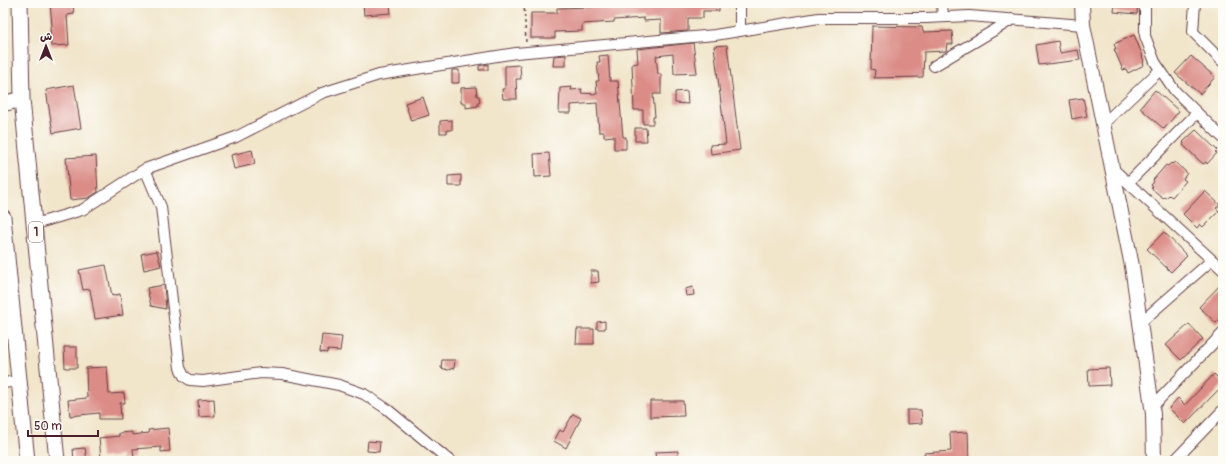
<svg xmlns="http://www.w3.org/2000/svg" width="1226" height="464" viewBox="0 0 1226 464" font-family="Pangolin,'Playpen Sans Arabic',sans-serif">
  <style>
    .building { fill: #db8c87 }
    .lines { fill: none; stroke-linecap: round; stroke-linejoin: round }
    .street-casing { stroke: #633d43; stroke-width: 12 }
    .secondary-casing { stroke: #633d43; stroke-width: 16 }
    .primary-casing { stroke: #633d43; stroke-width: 17 }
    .path { stroke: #633d43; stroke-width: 1.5; stroke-dasharray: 3 3; stroke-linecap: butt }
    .street { stroke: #fff; stroke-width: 10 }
    .secondary { stroke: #fff; stroke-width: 14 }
    .primary { stroke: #fff; stroke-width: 15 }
    .labels { text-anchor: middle; stroke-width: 3.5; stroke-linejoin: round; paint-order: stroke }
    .shield { fill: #fdfcf7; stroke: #806168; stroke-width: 1 }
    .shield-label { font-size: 12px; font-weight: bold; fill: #4a1f2b }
  </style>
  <rect width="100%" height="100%" fill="#fdfcf7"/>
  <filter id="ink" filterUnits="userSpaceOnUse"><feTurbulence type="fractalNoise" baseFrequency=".025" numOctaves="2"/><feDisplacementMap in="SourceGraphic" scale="8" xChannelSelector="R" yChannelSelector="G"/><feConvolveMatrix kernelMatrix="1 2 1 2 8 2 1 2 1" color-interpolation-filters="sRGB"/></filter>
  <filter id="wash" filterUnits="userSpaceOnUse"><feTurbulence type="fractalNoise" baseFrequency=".012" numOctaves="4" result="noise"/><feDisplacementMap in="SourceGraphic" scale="16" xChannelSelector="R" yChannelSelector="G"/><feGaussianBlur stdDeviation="0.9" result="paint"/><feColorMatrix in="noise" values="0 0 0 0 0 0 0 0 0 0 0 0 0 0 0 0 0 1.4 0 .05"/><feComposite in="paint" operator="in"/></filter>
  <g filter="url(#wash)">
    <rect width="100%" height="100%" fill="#f1e5ca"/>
    <g id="blocks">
      <!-- building -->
      <path class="building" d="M50 3H73L74 14 67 15 69 45 51 46 50 26H52Z
        M363 3H390L391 13 364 15Z
        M593 3H719V11H703V18H688V31L661 33V20L644 21V18L614 20V22L582 24V31L555 32V38H531V13H557V8L593 7Z
        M1115 3H1138L1137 14 1114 12Z
        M872 26 922 27 923 32 952 31 953 44H947L946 51 924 52 923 77 874 78 875 70 871 69Z
        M1134 35 1143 56H1142L1144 61 1143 62 1144 65 1128 73 1126 69 1123 70 1114 49H1116L1114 44Z
        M1058 41 1060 53 1078 50 1080 60 1039 65 1036 45Z
        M693 43 697 73 674 74 673 54 656 56 658 74H661V94H653L655 117H653V124H643V110H634L632 64 638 63 637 49Z
        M727 45 740 150 711 154 710 145 726 144 714 46Z
        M566 55V66H553L554 56Z
        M608 55 610 81H618L623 137H626V149H614V136L604 137V132H599L597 103 571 105V113H559L560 88 572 87 571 90 582 89 581 93 597 94 596 81H599L597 62H600L599 56Z
        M1191 56 1215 77 1200 94 1175 73Z
        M488 64V70H479V66Z
        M520 65 521 79H516L517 99H503L502 89H505V66Z
        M452 70H459V83H452Z
        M74 85 81 128 53 133 46 90Z
        M476 87 477 96H479L480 102 478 103V106L466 108V103H461V88Z
        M1155 90 1179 111 1164 129 1140 108Z
        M687 91 688 104 675 103V92Z
        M423 97 429 115 411 121 405 103Z
        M1083 98 1087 116 1072 119 1069 100Z
        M452 120V130H447V133H440V121Z
        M635 128H646L647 141H635Z
        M1196 130 1217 150 1215 152 1217 153 1207 164 1206 162 1203 164 1183 145 1184 143 1183 142Z
        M252 150 255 164 234 169 231 155Z
        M549 153 551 176 535 177 534 154Z
        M96 156 98 192 88 198 70 200 66 158Z
        M1175 162 1187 173 1183 179 1186 181 1172 197 1169 195 1166 198 1164 197 1163 198 1151 188 1153 187 1151 185 1154 182 1153 180 1166 165 1168 166 1171 163 1172 164Z
        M461 175V186H448V176Z
        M1205 191 1220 205 1216 208 1219 211 1203 227 1200 224 1197 228 1183 214Z
        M1164 232 1187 256 1171 272 1147 249Z
        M157 251 161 266 144 270 141 254Z
        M106 265 112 296 120 294 123 315 95 319 90 289 83 290 79 270Z
        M591 271H598L599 282 591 283Z
        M1223 282V316L1216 323 1199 307Z
        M164 285 166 309 151 306 147 288Z
        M693 287 694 295 686 296 685 289Z
        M605 321V329H597V322Z
        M1189 324 1203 339 1181 360 1166 345Z
        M577 329H594V344H576Z
        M322 335 342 337 340 351 327 350V353L320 352Z
        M64 347H77V368H65Z
        M442 360H455L454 368 448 370 441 368Z
        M107 367 109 394 124 393 125 403H120L121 419H99V413L70 416 68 400 87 398 86 368Z
        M1109 368 1110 385 1089 386 1088 369Z
        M1214 374 1223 383V385L1185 424 1169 408 1178 398 1185 405Z
        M214 399 215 416 199 417 198 400Z
        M650 401H683L684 416 650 417Z
        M907 410H921L922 423 907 424Z
        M573 414 581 418 566 448 554 441 560 430 563 432Z
        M168 428 170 451 161 452V447L133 449 134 459 121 460V456L101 458 99 438 119 436V433L132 432V435L149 433 148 430Z
        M968 432 969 461H925L924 453 951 451 950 433Z
        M368 441 380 442 379 452 367 451Z
        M85 448 87 461H74L73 449Z
        M678 451V461H656L655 452Z"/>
    </g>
  </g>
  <g filter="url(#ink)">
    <use href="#blocks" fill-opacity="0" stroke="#633d43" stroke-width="1"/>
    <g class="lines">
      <!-- street casing -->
      <g class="street-casing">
        <path id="street" d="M942 3 943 17
          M1145 3V36L1155 62 1175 91 1223 138
          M1195 3 1193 32 1223 62
          M740 31V3
          M934 66 1013 19
          M1103 124 1160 70
          M1112 168 1223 270
          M145 169 161 207 180 368 184 376 190 380 203 381 261 373 282 374 339 385 364 394 387 409 450 461
          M1128 183 1197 113
          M35 224 82 210 145 169 236 137 322 93 379 75 516 53 715 35 819 18H926L969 16 1083 25
          M1140 323 1212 260
          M3 383 19 381
          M1152 407 1223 333
          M1174 461 1223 410"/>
      </g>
      <!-- secondary casing -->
      <g class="secondary-casing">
        <path id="secondary" d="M1082 3 1083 25 1132 266 1153 414 1154 461"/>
      </g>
      <!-- primary casing -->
      <g class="primary-casing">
        <path id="primary" d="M20 3 22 99 57 461
          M3 102 6 103 22 99
          M3 217 27 461"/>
      </g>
      <!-- path -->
      <path class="path" d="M524 3 526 43"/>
      <!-- street -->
      <use href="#street" class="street"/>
      <!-- secondary -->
      <use href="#secondary" class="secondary"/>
      <!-- primary -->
      <use href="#primary" class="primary"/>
    </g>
  </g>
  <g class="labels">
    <!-- shield labels -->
    <rect class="shield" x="29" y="222" width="14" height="20" rx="3"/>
    <g class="shield-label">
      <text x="36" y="236">1</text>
    </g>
  </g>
  <!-- margin -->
  <rect width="1226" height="464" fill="none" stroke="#fdfcf7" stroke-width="16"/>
  <!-- north arrow -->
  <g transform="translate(46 46)" stroke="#fdfcf7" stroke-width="3" paint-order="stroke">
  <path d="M0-3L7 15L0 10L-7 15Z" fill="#4a1f2b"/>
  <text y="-6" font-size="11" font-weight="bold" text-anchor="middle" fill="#4a1f2b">ش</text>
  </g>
  <!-- scale -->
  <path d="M28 430v6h70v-6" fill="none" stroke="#4a1f2b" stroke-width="2"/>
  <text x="34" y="430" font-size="12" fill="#4a1f2b" stroke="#fdfcf7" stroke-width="3" paint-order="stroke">50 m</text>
</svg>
